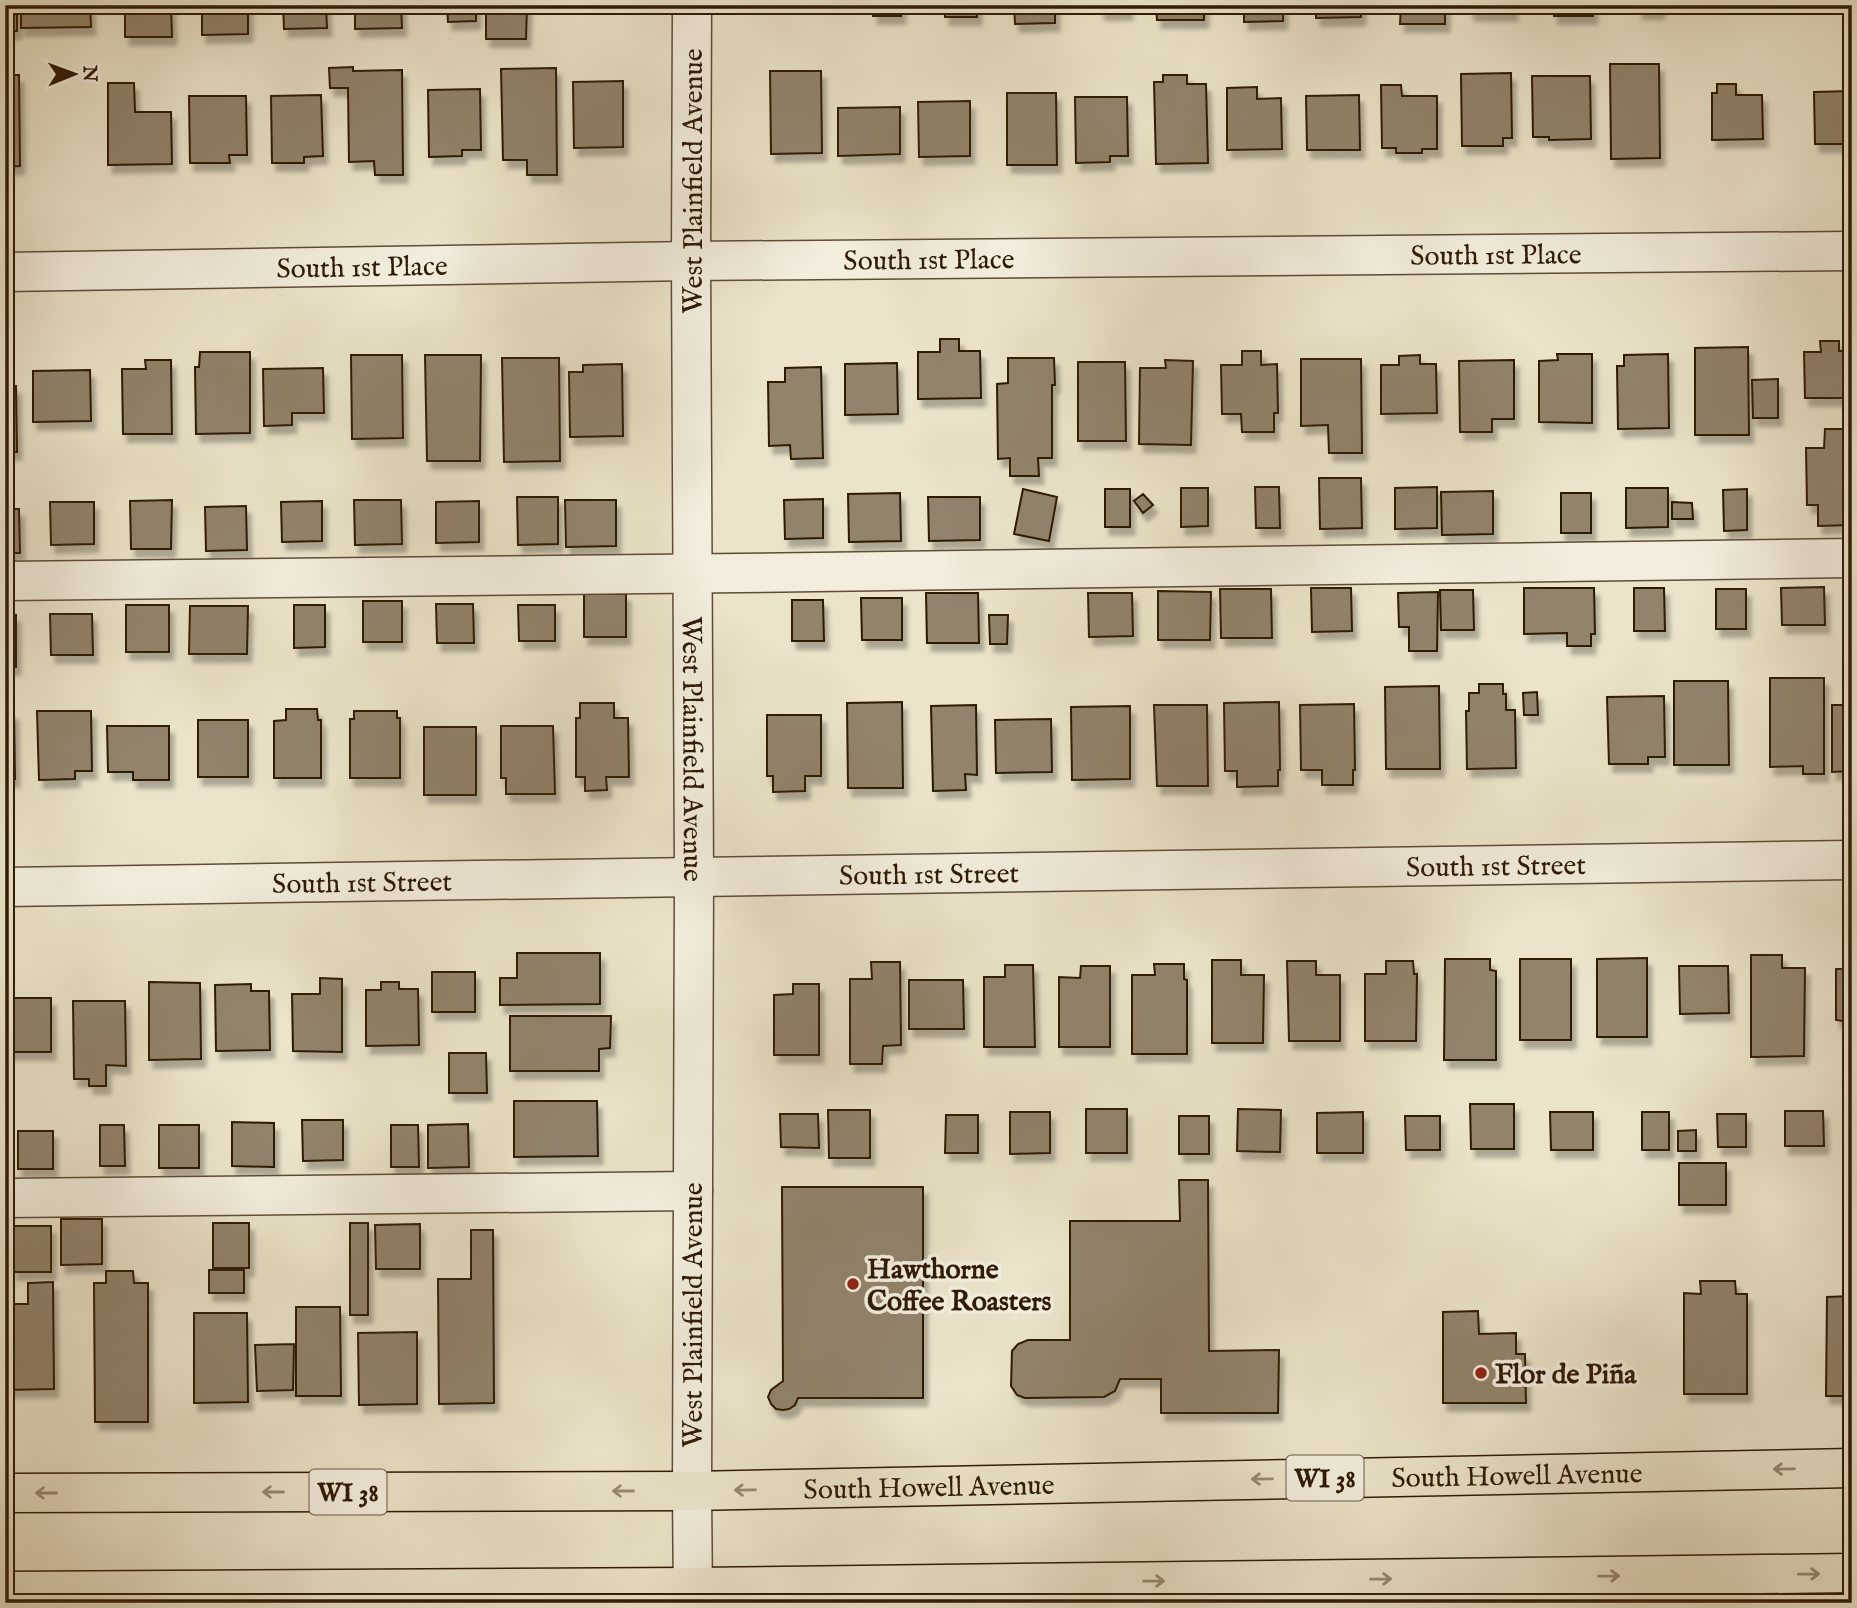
<svg xmlns="http://www.w3.org/2000/svg" width="1857" height="1608" viewBox="0 0 1857 1608" font-family="'IM FELL English',serif">
  <style>
    .building { fill: #91836c; stroke: #2f1a06; stroke-width: 2; filter: url(#shadow) }
    .lines { fill: none; stroke-linecap: round; stroke-linejoin: round }
    .minor-casing { stroke: #5e4c37; stroke-width: 41 }
    .major-casing { stroke: #2f1a06; stroke-width: 41 }
    .minor { stroke: #f2eddd; stroke-width: 38 }
    .major { stroke: #ebe4ca; stroke-width: 38 }
    .oneway { stroke: #968972 }
    .poi-dot { fill: #8f2418; stroke: #f2eddd; stroke-width: 2.5 }
    .labels { text-anchor: middle; stroke-width: 7; stroke-linejoin: round; paint-order: stroke }
    .shield { fill: #f2eddd; stroke: #6a5946; stroke-width: 2 }
    .shield-label { font-size: 26px; font-weight: bold; fill: #2f1a06 }
    .street-label { font-size: 28px; fill: #2f1a06; stroke: #f2eddd }
    .poi-label { font-size: 28px; font-weight: bold; fill: #2f1a06; stroke: #f2eddd; text-anchor: start }
  </style>
  <defs>
    <filter id="shadow"><feDropShadow dx="4.5" dy="8" stdDeviation="2" flood-color="#0004"/></filter>
  </defs>
  <rect width="100%" height="100%" fill="#ebe4ca"/>
  <filter id="stains"><feTurbulence type="fractalNoise" baseFrequency=".00286" numOctaves="4"/><feColorMatrix values="0 0 0 0 .2 0 0 0 0 .09 0 0 0 0 .02 0 0 0 .5 -.17"/></filter>
  <radialGradient id="worn" r=".72"><stop offset=".6" stop-color="#630" stop-opacity="0"/><stop offset="1" stop-color="#630" stop-opacity=".3"/></radialGradient>
  <!-- building -->
  <path class="building" d="M5 5H17V31H5Z
    M21 5H90L91 27 21 28Z
    M125 5H171L172 37H125Z
    M202 5H248V34L202 35Z
    M283 5H326L327 28 284 29Z
    M355 5H401L402 28 355 29Z
    M447 5H476V21L448 22Z
    M486 5H527L526 39H486Z
    M873 5H901V16H873Z
    M945 5H977V17H945Z
    M1014 5H1055V23L1015 24Z
    M1100 5H1128V12H1100Z
    M1156 5H1204V20H1157Z
    M1244 5H1283V21L1244 22Z
    M1316 5H1361V17L1316 18Z
    M1401 5H1445V24H1400Z
    M1469 5H1513V13H1470Z
    M1553 5H1593V16H1554Z
    M1638 5H1660V11H1638Z
    M1610 64H1659L1660 158 1611 159Z
    M353 67V71L402 70 403 175H375L374 161 349 162 348 88H330L329 68Z
    M556 68 557 175H527V160H503L501 69Z
    M770 71H821L822 153 771 154Z
    M1511 73 1512 138H1503V146H1462L1461 74Z
    M5 75H19L20 166 5 167Z
    M1163 75H1187V84H1206L1208 163 1156 164 1154 82H1163Z
    M1532 76H1590L1591 139 1549 140V137H1533Z
    M623 81V147L574 148 573 82Z
    M108 83H134L135 112H171L172 164 108 165Z
    M1717 84H1736V95H1762L1763 139 1712 140V93H1717Z
    M1381 85H1401L1402 96H1437V149H1422V153H1396V148H1382Z
    M1257 87V99L1281 98 1282 149 1227 150V88Z
    M480 89 481 150H462V156L429 157 428 90Z
    M1852 91V144H1815L1814 92Z
    M1007 93H1056L1057 165H1007Z
    M321 95 323 156 304 157V163H272L271 96Z
    M1359 95 1360 150H1307L1306 96Z
    M189 96H246L247 155H229L230 163H190Z
    M1075 97H1127L1128 156H1110V162L1076 163Z
    M970 101V156L919 157 918 102Z
    M900 107V154L838 156V108Z
    M940 339H959V351H980L981 398 918 399V352H940Z
    M1820 341H1839V351H1852V398H1805L1804 352H1821Z
    M1748 347 1749 435H1695V348Z
    M1242 351H1261V365L1277 364 1278 413H1274V432H1242L1241 414H1222L1221 365H1242Z
    M200 352H250V433L196 434 195 367H199Z
    M1557 354H1592V423L1539 422V361L1558 360Z
    M1668 354 1669 428 1618 429 1617 366H1624V355Z
    M351 355H402L403 438 352 439Z
    M425 355H481L480 461H427Z
    M1420 355V364H1436L1437 413 1381 414V365H1399V356Z
    M502 358H559L560 461 504 462Z
    M1008 358H1054L1055 385H1052V458H1038L1039 476H1010V458L998 459 997 384 1008 383Z
    M1301 359H1361L1362 453H1329L1328 425 1301 426Z
    M145 360H171L172 434H123L122 369H146Z
    M1165 360 1193 361 1191 445 1139 444 1140 368H1166Z
    M1514 360V419H1492V432H1460L1459 361Z
    M1078 362H1125L1126 441H1078Z
    M897 363 898 414 845 415V364Z
    M622 364 623 436 570 437 569 372H583V365Z
    M821 367 823 458 791 459 790 445 769 446 768 382H785V368Z
    M323 368 324 413H292V425L264 426 263 369Z
    M90 370 91 421 33 422V371Z
    M1778 379V418H1753L1752 380Z
    M16 386 17 452H5V387Z
    M1825 429H1852V525L1818 526V505H1807L1806 448H1824Z
    M1319 478H1361L1362 528 1320 529Z
    M1255 487H1279L1280 528H1256Z
    M1437 487V528L1395 529V488Z
    M1181 488H1208V526L1181 527Z
    M1626 488H1668V527L1626 528Z
    M1023 489 1057 497 1049 541 1014 534Z
    M1105 489H1130V527H1105Z
    M1747 489V530L1724 531 1723 490Z
    M1493 491V534L1442 535 1441 492Z
    M900 493 901 541 849 542 848 494Z
    M1561 493H1591V533H1561Z
    M1143 494 1153 505 1143 513 1134 501Z
    M517 497H558V544L518 545Z
    M928 497H980V540L929 541Z
    M823 499V538L785 539 784 500Z
    M172 500 171 549H131L130 501Z
    M354 500H401L402 544 355 545Z
    M565 500H616V546L566 547Z
    M322 501V541L282 542 281 502Z
    M479 501V542L436 543V502Z
    M50 502H94V544L51 545Z
    M1672 502 1692 503 1693 519H1672Z
    M246 506 247 550 206 551 205 507Z
    M5 509H19L20 553H5Z
    M1824 587 1825 625H1782L1781 588Z
    M1311 588H1351L1352 631 1312 632Z
    M1524 588H1594L1595 634H1591V646H1567V633L1524 634Z
    M1634 588H1664L1665 631H1634Z
    M1220 589H1271L1272 638H1221Z
    M1716 589H1746V629H1716Z
    M1440 590H1473L1474 630H1441Z
    M1158 591 1211 592 1210 640H1158Z
    M1438 592 1437 651H1409V627H1399L1398 593Z
    M926 593H978L979 643H927Z
    M1088 593H1132L1133 636 1089 637Z
    M584 594H626V637H584Z
    M861 598H902V640H862Z
    M792 600H823L824 641H792Z
    M363 601H402V642H363Z
    M436 604H473L474 643H437Z
    M126 605H169V652H126Z
    M294 605H325V647L294 648Z
    M518 605H555V641H519Z
    M190 606H248L247 654H189Z
    M50 614H92L93 655H51Z
    M5 615H16V667H5Z
    M989 615H1008L1007 644H990Z
    M1770 678H1824V774H1803V766L1770 767Z
    M1674 681H1728L1729 765H1674Z
    M1479 684H1503V694H1506V710H1515L1516 768 1467 769 1466 711H1469V693H1479Z
    M1439 686 1440 769H1386L1385 687Z
    M1537 692 1538 715H1524L1523 693Z
    M1664 696 1665 757H1648V764H1609L1607 697Z
    M902 702 903 788H848L847 703Z
    M1279 702 1280 770H1278V786L1237 787V771H1225L1224 703Z
    M580 703H614V718H628L629 777H606L607 790 585 791V777H576V718H580Z
    M1354 704 1355 770H1353V785H1322V770H1301L1300 705Z
    M976 705 977 775 965 774 966 790 933 791 931 706Z
    M1154 705H1207L1208 786H1157Z
    M1832 705H1852V771L1832 772Z
    M1130 706V779L1072 780 1071 707Z
    M286 709H317L318 720H321V778H274V721L286 720Z
    M37 711H91L92 771H75V779L39 780Z
    M354 711H397V718H400V778H350V719H354Z
    M5 712H14L15 779H5Z
    M767 715H821V776H805V791L773 792V776H767Z
    M1051 719 1052 772 996 773 995 720Z
    M198 720H248V777H198Z
    M107 726H169V780H133V772H108Z
    M501 726H553L555 794H506V778H501Z
    M424 727H476V795H424Z
    M517 953H600V1004L500 1005V978H517Z
    M1848 954H1852V1057H1843V1021L1836 1020V969H1848Z
    M1751 955H1782V968H1805L1804 1056 1751 1057Z
    M1647 958V1037H1597V959Z
    M1445 959H1490V970L1496 971V1060H1444Z
    M1520 959H1571V1040H1520Z
    M1212 960H1241V975H1264L1263 1043H1212Z
    M1287 961H1316V975H1340V1041H1289Z
    M1386 961H1413L1414 974H1417L1416 1041H1365V974H1386Z
    M871 962H900L901 1045 883 1046 882 1064H850V979H872Z
    M1154 964H1184V979L1187 980V1054H1132V975H1155Z
    M1005 965H1033L1035 1047H984V977H1005Z
    M1081 966H1110V1047H1059V977L1080 978Z
    M1679 966H1728L1729 1013 1680 1014Z
    M432 972H475V1012H432Z
    M320 978 342 979V1052L293 1051 292 994H320Z
    M909 980H963L964 1029H909Z
    M149 982 200 983 201 1059 149 1060Z
    M381 982H399V989H418L419 1045 366 1046V990H381Z
    M251 984V991H269L270 1050 216 1051 215 985Z
    M793 984H819V1055H774V995L793 994Z
    M5 998H51V1052H5Z
    M73 1001H125L126 1066 106 1065V1086H89V1079H74Z
    M510 1016H611L610 1048 599 1049V1071H510Z
    M449 1053H486L487 1093H449Z
    M514 1101H597L598 1156 514 1157Z
    M1470 1104H1514V1149H1471Z
    M1086 1109H1127V1153H1086Z
    M1238 1109 1281 1110 1280 1152 1237 1151Z
    M828 1110H870V1158H829Z
    M1785 1111H1823L1824 1146H1785Z
    M1010 1112H1050V1153L1010 1154Z
    M1363 1112V1153H1317V1113Z
    M1550 1112H1593V1150H1551Z
    M1642 1112H1669V1150H1642Z
    M780 1114H818L819 1148 781 1147Z
    M1717 1114H1746V1147H1718Z
    M946 1115H978V1153H945Z
    M1179 1116H1209V1154H1179Z
    M1405 1116H1440V1150H1406Z
    M302 1120H343V1160L303 1161Z
    M232 1122 274 1123V1167L232 1166Z
    M468 1124 469 1167 428 1168V1125Z
    M100 1125H124L125 1166H100Z
    M159 1125H199V1168H159Z
    M391 1125H418L419 1167H391Z
    M1696 1130V1151H1678V1131Z
    M18 1131H53V1169H18Z
    M1679 1163H1726V1205H1679Z
    M1179 1180H1208L1209 1351 1279 1350 1278 1413H1161V1379H1120L1115 1391 1104 1397 1025 1398 1017 1395 1011 1386 1012 1351 1018 1344 1028 1340H1070V1221H1180Z
    M782 1187H923V1398H798L795 1405 789 1409 783 1410 776 1409 771 1404 768 1397 771 1390 783 1381Z
    M61 1219H102V1264L61 1265Z
    M213 1223H249V1268H213Z
    M350 1223H368V1315H350Z
    M420 1224V1269H376L375 1225Z
    M11 1226H51V1272H12Z
    M471 1230H493L494 1403 439 1404 438 1279H471Z
    M209 1270H244V1293H209Z
    M106 1271H133L134 1283H148V1422H95L94 1283H106Z
    M1700 1281H1735L1736 1294H1747V1394H1684V1293L1701 1294Z
    M53 1282 54 1389 5 1390V1304H28V1283Z
    M1852 1296V1396H1826L1827 1297Z
    M296 1307H340L341 1396H296Z
    M1478 1311 1479 1334 1516 1333V1354H1525L1526 1403H1443V1312Z
    M194 1313H247L248 1402 194 1403Z
    M417 1332V1404L359 1405 358 1333Z
    M294 1344 293 1390 257 1391 255 1345Z"/>
  <g class="lines">
    <!-- minor casing -->
    <g class="minor-casing">
      <g id="minor">
        <path id="s1" d="M692 5 691 261 694 876 692 1491 693 1603"/>
        <path id="s2" d="M5 272 691 261 1852 251"/>
        <path d="M5 581 740 573 1852 558"/>
        <path id="s3" d="M5 887 1852 860"/>
        <path d="M5 1198 693 1191"/>
      </g>
    </g>
    <!-- major casing -->
    <g class="major-casing">
      <g id="major">
        <path id="s4" d="M5 1493 692 1491 1852 1468"/>
        <path d="M5 1591 693 1587 1852 1573"/>
      </g>
    </g>
    <!-- minor -->
    <use href="#minor" class="minor"/>
    <!-- major -->
    <use href="#major" class="major"/>
  </g>
  <!-- one-way arrows -->
  <defs><path id="oneway-shaft" d="M-6 0H5M1.5-3L5.5 0L1.5 3" fill="none" stroke-width="1.6" stroke-linecap="round" stroke-linejoin="round" transform="scale(1.75)"/></defs>
  <g class="oneway">
    <use href="#oneway-shaft" transform="translate(1784 1469) rotate(179)"/>
    <use href="#oneway-shaft" transform="translate(1262 1479) rotate(179)"/>
    <use href="#oneway-shaft" transform="translate(745 1490) rotate(179)"/>
    <use href="#oneway-shaft" transform="translate(623 1491) rotate(180)"/>
    <use href="#oneway-shaft" transform="translate(273 1492) rotate(180)"/>
    <use href="#oneway-shaft" transform="translate(46 1493) rotate(180)"/>
    <use href="#oneway-shaft" transform="translate(1809 1574) rotate(-1)"/>
    <use href="#oneway-shaft" transform="translate(1609 1576) rotate(-1)"/>
    <use href="#oneway-shaft" transform="translate(1381 1579) rotate(-1)"/>
    <use href="#oneway-shaft" transform="translate(1154 1581) rotate(-1)"/>
  </g>
  <!-- markers -->
  <g class="poi-dot">
    <circle cx="853" cy="1284" r="7"/>
    <circle cx="1481" cy="1373" r="7"/>
  </g>
  <g class="labels">
    <!-- shield labels -->
    <g class="shield">
      <rect x="1286.5" y="1455.5" width="77" height="45" rx="5"/>
      <rect x="309.5" y="1469.5" width="77" height="45" rx="5"/>
    </g>
    <g class="shield-label">
      <text x="1325" y="1487">WI 38</text>
      <text x="348" y="1501">WI 38</text>
    </g>
    <!-- street labels -->
    <g class="street-label">
      <text transform="translate(692 181) rotate(-90)" y="10">West Plainfield Avenue</text>
      <text dy="10" stroke="none"><textPath href="#s2" startOffset="1491">South 1st Place</textPath></text>
      <text dy="10" stroke="none"><textPath href="#s2" startOffset="924">South 1st Place</textPath></text>
      <text dy="10" stroke="none"><textPath href="#s2" startOffset="357">South 1st Place</textPath></text>
      <text dy="10" stroke="none"><textPath href="#s1" startOffset="744">West Plainfield Avenue</textPath></text>
      <text dy="10" stroke="none"><textPath href="#s3" startOffset="1491">South 1st Street</textPath></text>
      <text dy="10" stroke="none"><textPath href="#s3" startOffset="924">South 1st Street</textPath></text>
      <text dy="10" stroke="none"><textPath href="#s3" startOffset="357">South 1st Street</textPath></text>
      <text transform="translate(692 1315) rotate(-90)" y="10">West Plainfield Avenue</text>
      <text dy="10" stroke="none"><textPath href="#s4" startOffset="1512">South Howell Avenue</textPath></text>
      <text dy="10" stroke="none"><textPath href="#s4" startOffset="924">South Howell Avenue</textPath></text>
    </g>
    <!-- poi labels -->
    <g class="poi-label">
      <text x="867" y="1278">Hawthorne<tspan x="867" dy="32">Coffee Roasters</tspan></text>
      <text x="1495" y="1383">Flor de Piña</text>
    </g>
  </g>
  <!-- margin -->
  <rect width="1857" height="1608" fill="none" stroke="#ebe4ca" stroke-width="28"/>
  <rect x="7" y="7" width="1843" height="1594" fill="none" stroke="#2f1a06" stroke-width="3.5"/>
  <rect x="14" y="14" width="1829" height="1580" fill="none" stroke="#2f1a06" stroke-width="2"/>
  <!-- north arrow -->
  <g transform="translate(74 74) rotate(89)" stroke="#f2eddd" stroke-width="5" paint-order="stroke">
  <path d="M0-5L12 26L0 18L-12 26Z" fill="#2f1a06"/>
  <text y="-10" font-size="19" font-weight="bold" text-anchor="middle" fill="#2f1a06">N</text>
  </g>
  <rect width="100%" height="100%" filter="url(#stains)"/>
  <rect width="100%" height="100%" fill="url(#worn)"/>
</svg>
